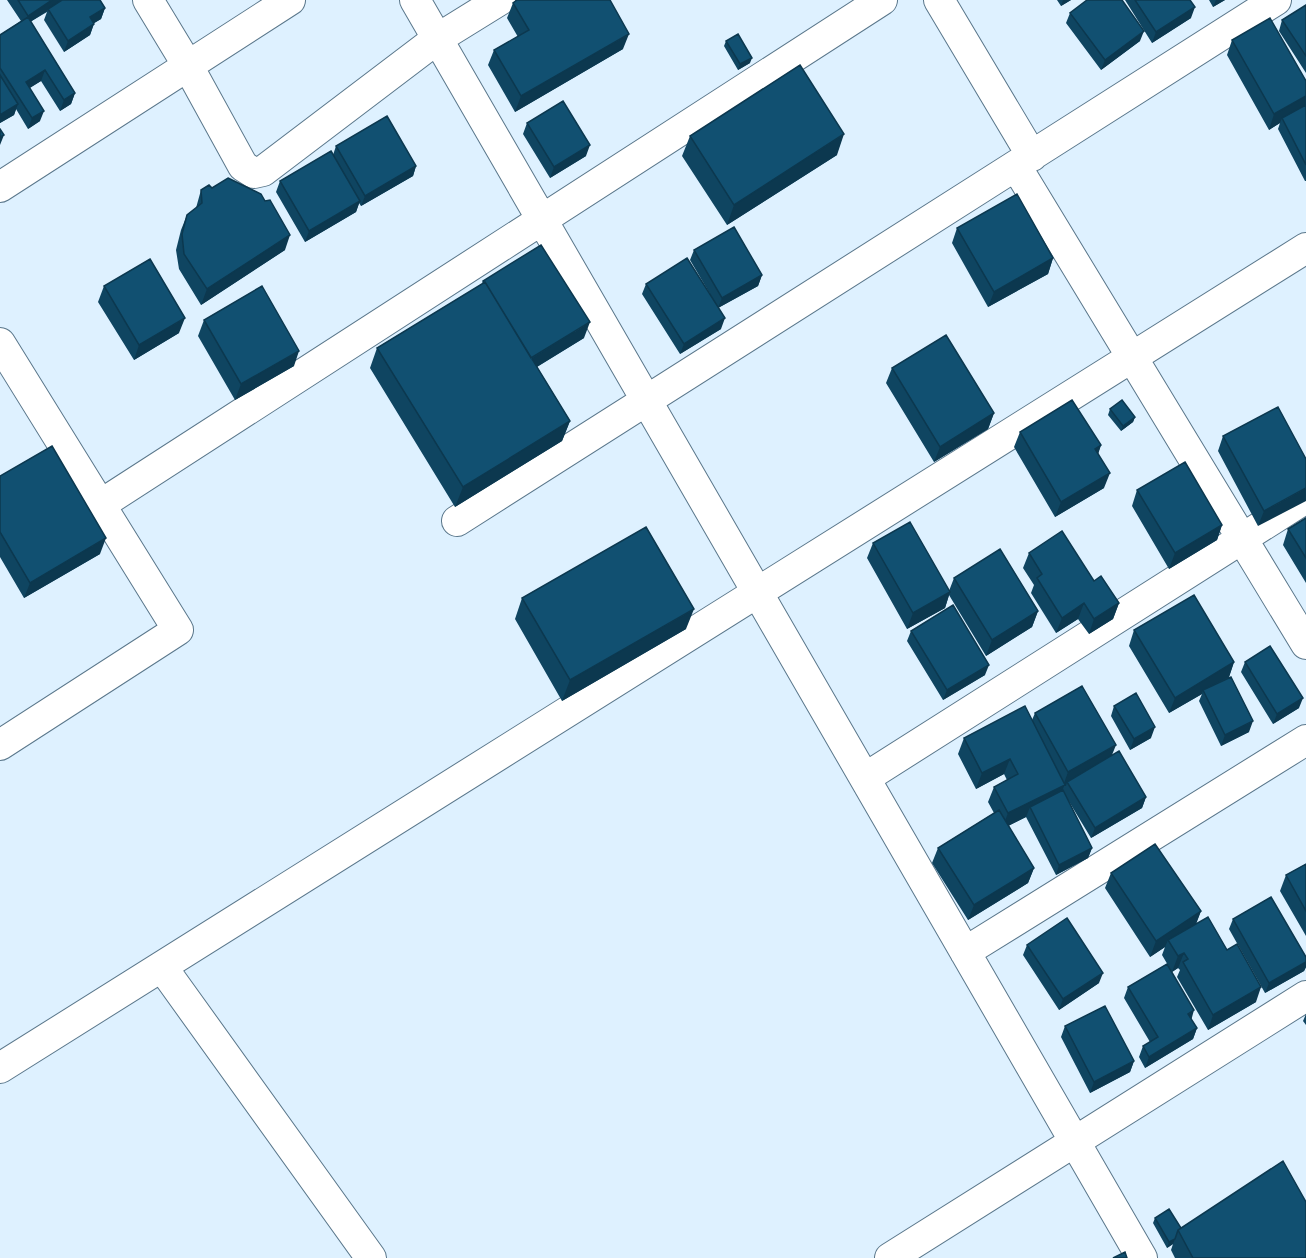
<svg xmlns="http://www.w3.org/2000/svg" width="1306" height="1258" viewBox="0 0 1306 1258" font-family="'IBM Plex Sans',sans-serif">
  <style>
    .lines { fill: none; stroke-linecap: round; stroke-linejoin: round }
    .street-casing { stroke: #5a778b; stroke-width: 32 }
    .street { stroke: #fff; stroke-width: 30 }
    .wall { fill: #0f4561 }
    .shaded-wall { fill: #0c384f }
    .building { fill: #115071; stroke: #0c384f; stroke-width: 1.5 }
  </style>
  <rect width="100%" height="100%" fill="#def1ff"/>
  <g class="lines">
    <!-- street casing -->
    <g class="street-casing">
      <path id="street" d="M148 0 188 66 243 166 254 173 263 171 437 39 500 0
        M415 0 1142 1258
        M939 0 1032 156
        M1016 166 1306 644
        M0 187 290 0
        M0 343 178 630 0 745
        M100 505 882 0
        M457 521 1276 0
        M865 778 1306 498
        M965 952 1306 740
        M162 967 371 1258
        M0 1068 1306 248
        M890 1258 1306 996"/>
    </g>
    <!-- street -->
    <use href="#street" class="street"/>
  </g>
  <!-- wall -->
  <path class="wall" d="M7 0H100L105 8 101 19 94 23 90 35 64 52 44 20 47 12 30 22 75 93 71 104 60 111 41 81 29 88 40 121 28 129 16 109 14 115 0 123V35L21 21Z
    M1057 0H1071L1061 6Z
    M1125 0H1190L1191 18 1152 43Z
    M1209 0H1225L1213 7Z
    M513 3 623 49 515 112 488 65 494 50 518 37 507 18Z
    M1306 5V73L1279 31 1282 20Z
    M1070 13 1140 41 1101 70 1066 23Z
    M1232 40 1306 81V181H1305L1278 129 1280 123 1269 130 1227 55Z
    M726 41 750 63 738 70 724 46Z
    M527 123 586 156 550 178 523 134Z
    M690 136 837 155 727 225 682 156Z
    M336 146 416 166 413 176 361 206 359 203 356 212 305 242 276 192 280 181 333 155Z
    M201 190 285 250 201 305 179 269 176 250 181 230 187 215 196 208Z
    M957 228 1053 258 1048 274 988 307 952 243Z
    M694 250 762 275 758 286 718 308 721 329 680 354 642 294 646 284 710 294 690 260Z
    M483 281 584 338 537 367 570 421 562 441 455 507 370 368 377 348 482 284Z
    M104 286 179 333 134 360 98 302Z
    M204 320 294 366 235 400 198 336Z
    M892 368 994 413 988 429 934 462 886 383Z
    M1110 409 1135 417 1133 422 1121 431 1108 415Z
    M1020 432 1101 445 1098 453 1104 488 1055 517 1014 447Z
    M1223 436 1306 459 1258 526 1218 451Z
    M0 476 100 554 24 598 0 557Z
    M1137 490 1222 525 1217 540 1169 569 1132 506Z
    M1306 518V583L1283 545 1288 529Z
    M873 543 949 591 954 578 1038 611 1032 627 986 656 949 595 945 608 907 629 867 558Z
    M1029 553 1094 581 1119 603 1113 619 1089 634 1078 619 1056 633 1031 593 1034 585 1023 568Z
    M522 598 686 629 562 701 515 619Z
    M1134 630 1234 662 1229 677 1249 732 1221 746 1199 701 1202 694 1169 713 1129 646Z
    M911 631 985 675 943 700 907 641Z
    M1245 662 1299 708 1273 724 1241 672Z
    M1114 706 1151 738 1130 750 1111 716Z
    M1035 713 1112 755 1146 797 1142 808 1091 838 1065 795 1092 848 1088 858 1056 875 1026 817 1008 826 1034 868 1028 883 968 920 932 863 938 848 994 813 988 802 994 787 1007 780 1004 774 976 789 958 754 964 738 1032 720Z
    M1306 864V936L1280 891 1286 875Z
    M1111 873 1201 911 1196 923 1256 1002 1208 1030 1177 977 1180 970 1178 968 1172 972 1162 955 1165 947 1150 957 1105 888Z
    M1233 919 1306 957V967L1304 971 1265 993 1229 929Z
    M1027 945 1099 983 1059 1010 1023 955Z
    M1128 987 1191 1019 1197 1028 1193 1039 1145 1068 1139 1057 1143 1046 1150 1042 1124 998Z
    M1306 1014V1025L1303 1021Z
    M1065 1026 1134 1061 1130 1072 1090 1093 1061 1037Z
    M1155 1218 1181 1228 1306 1258H1175L1171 1250 1173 1244 1167 1248 1153 1223Z"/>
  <!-- shaded-wall -->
  <path class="shaded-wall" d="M52 0H64L48 9 47 11 24 26 28 16Z
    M1063 0H1071L1061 6Z
    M1216 0H1225L1213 7Z
    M1195 7 1191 18 1152 43 1156 32Z
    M105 8 101 19 86 28 90 17Z
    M94 24 90 35 64 52 68 41Z
    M1144 31 1140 41 1101 70 1105 60Z
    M629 34 623 49 515 112 521 96Z
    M752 58 750 63 738 70 740 64Z
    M45 70 41 81 22 93 26 82Z
    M75 93 71 104 60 111 64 100Z
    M1306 96V109L1282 118 1280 123 1269 130 1274 114Z
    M18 104 14 115 0 123V115Z
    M44 111 40 121 28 129 32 118Z
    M844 134 837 155 727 225 734 205Z
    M4 135 0 145V137Z
    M590 145 586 156 550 178 554 167Z
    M416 166 413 176 361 206 365 196Z
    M360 201 356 212 305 242 309 231Z
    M290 235 285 250 201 305 207 289Z
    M1053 258 1048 274 988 307 994 292Z
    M762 275 758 286 718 308 722 298Z
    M185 318 179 333 134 360 139 345Z
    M725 318 721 329 680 354 684 344Z
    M590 322 584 338 525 374 531 359Z
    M299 351 294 366 235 400 241 384Z
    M994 413 988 429 934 462 940 447Z
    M1135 417 1133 422 1121 431 1123 426Z
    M570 421 562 441 455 507 463 487Z
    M1101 445 1096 461 1095 449Z
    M1110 473 1104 488 1055 517 1061 502Z
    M1306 488V501L1258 526 1264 511Z
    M1222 525 1217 540 1169 569 1175 553Z
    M106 538 100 554 24 598 30 583Z
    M950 592 945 608 907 629 913 613Z
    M1084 603 1078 619 1056 633 1062 618Z
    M1119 603 1113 619 1089 634 1094 619Z
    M694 609 686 629 562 701 570 680Z
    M1038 611 1032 627 986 656 992 640Z
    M1234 662 1229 677 1203 690 1202 694 1169 713 1175 698Z
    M989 665 985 675 943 700 947 690Z
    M1303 698 1299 708 1273 724 1277 714Z
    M1253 721 1249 732 1221 746 1225 735Z
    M1155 727 1151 738 1130 750 1134 739Z
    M1116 745 1110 760 1067 782 1066 786H1064L1059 801 1030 807 1026 817 1002 829 1008 813 1063 786 1068 772Z
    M1010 759 1004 774 976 789 982 773Z
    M1146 797 1142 808 1091 838 1095 828Z
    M1092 848 1088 858 1056 875 1059 865Z
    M1034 868 1028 883 968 920 974 905Z
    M1201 911 1195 927 1168 940 1165 947 1150 957 1156 941Z
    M1184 953 1178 968 1172 972 1178 956Z
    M1306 962V967L1304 971 1265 993 1269 983Z
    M1103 973 1099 983 1059 1010 1063 999Z
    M1261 987 1256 1002 1208 1030 1213 1015Z
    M1194 1010 1191 1021 1188 1014Z
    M1197 1028 1193 1039 1145 1068 1149 1057Z
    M1134 1061 1130 1072 1090 1093 1094 1082Z
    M1175 1239 1173 1244 1167 1248 1169 1242Z"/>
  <!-- building -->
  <path class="building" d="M18 0H52L28 16Z
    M62 0H100L105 8 90 17 94 24 68 41 48 9Z
    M517 0H610L629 34 521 96 494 50 529 30 513 3Z
    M1087 0H1122L1144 31 1105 60 1070 13Z
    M1135 0H1190L1195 7 1156 32Z
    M1306 5V56L1282 20Z
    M28 17 75 93 64 100 45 70 26 82 44 111 32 118 0 68V35Z
    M1270 18 1306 81V96L1274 114 1232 40Z
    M738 34 752 58 740 64 726 41Z
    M800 65 844 134 734 205 690 136Z
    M0 75 18 104 0 115Z
    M563 101 590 145 554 167 527 123Z
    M1306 105V165L1282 118Z
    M387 116 416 166 365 196 336 146Z
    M0 129 4 135 0 137Z
    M331 151 360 201 309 231 280 181Z
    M228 178 261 194 265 201 270 200 290 235 207 289 184 254 182 234 187 215 202 203 201 190 209 185 212 188Z
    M1017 194 1053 258 994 292 957 228Z
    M734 227 762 275 722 298 694 250Z
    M541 245 590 322 531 358 485 282 484 283 483 281Z
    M687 258 725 318 684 344 646 284Z
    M150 259 185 318 139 345 104 286Z
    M485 282 570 421 463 487 377 348Z
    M262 286 299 351 241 384 204 320Z
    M946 335 994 413 940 447 892 368Z
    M1072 400 1101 445 1095 449 1110 473 1061 502 1020 432Z
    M1122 400 1135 417 1123 426 1110 409Z
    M1278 407 1306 459V488L1264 511 1223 436Z
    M52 446 106 538 30 583 0 532V476Z
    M1185 462 1222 525 1175 553 1137 490Z
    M1306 518V558L1288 529Z
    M910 522 950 592 913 613 873 543Z
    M646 527 694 609 570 680 522 598Z
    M1062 531 1094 581 1101 576 1119 603 1094 619 1084 603 1062 618 1037 578 1042 574 1029 553Z
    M1000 549 1038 611 992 640 954 578Z
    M1194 595 1234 662 1175 698 1134 630Z
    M953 605 989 665 947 690 911 631Z
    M1270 646 1303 698 1277 714 1245 662Z
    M1231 677 1253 721 1225 735 1203 690Z
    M1082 686 1116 745 1068 772 1035 713Z
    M1136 693 1155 727 1134 739 1114 706Z
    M1025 706 1065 785 1008 813 994 787 1018 774 1010 759 982 773 964 738Z
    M1119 751 1146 797 1095 828 1067 782Z
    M1063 790 1092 848 1059 865 1030 807Z
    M999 810 1034 868 974 905 938 848Z
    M1155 844 1201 911 1156 941 1111 873Z
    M1306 864V911L1286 875Z
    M1271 897 1306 957V962L1269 983 1233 919Z
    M1208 917 1227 950 1237 944 1261 987 1213 1015 1183 962 1188 959 1184 953 1178 956 1168 940Z
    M1067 918 1103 973 1063 999 1027 945Z
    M1167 964 1194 1010 1188 1014 1197 1028 1149 1057 1143 1046 1158 1037 1128 987Z
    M1105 1006 1134 1061 1094 1082 1065 1026Z
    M1283 1161 1306 1202V1258H1193L1178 1230Z
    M1169 1209 1181 1228 1178 1230 1175 1239 1169 1242 1155 1218Z
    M1125 1252 1127 1258H1113Z"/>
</svg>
